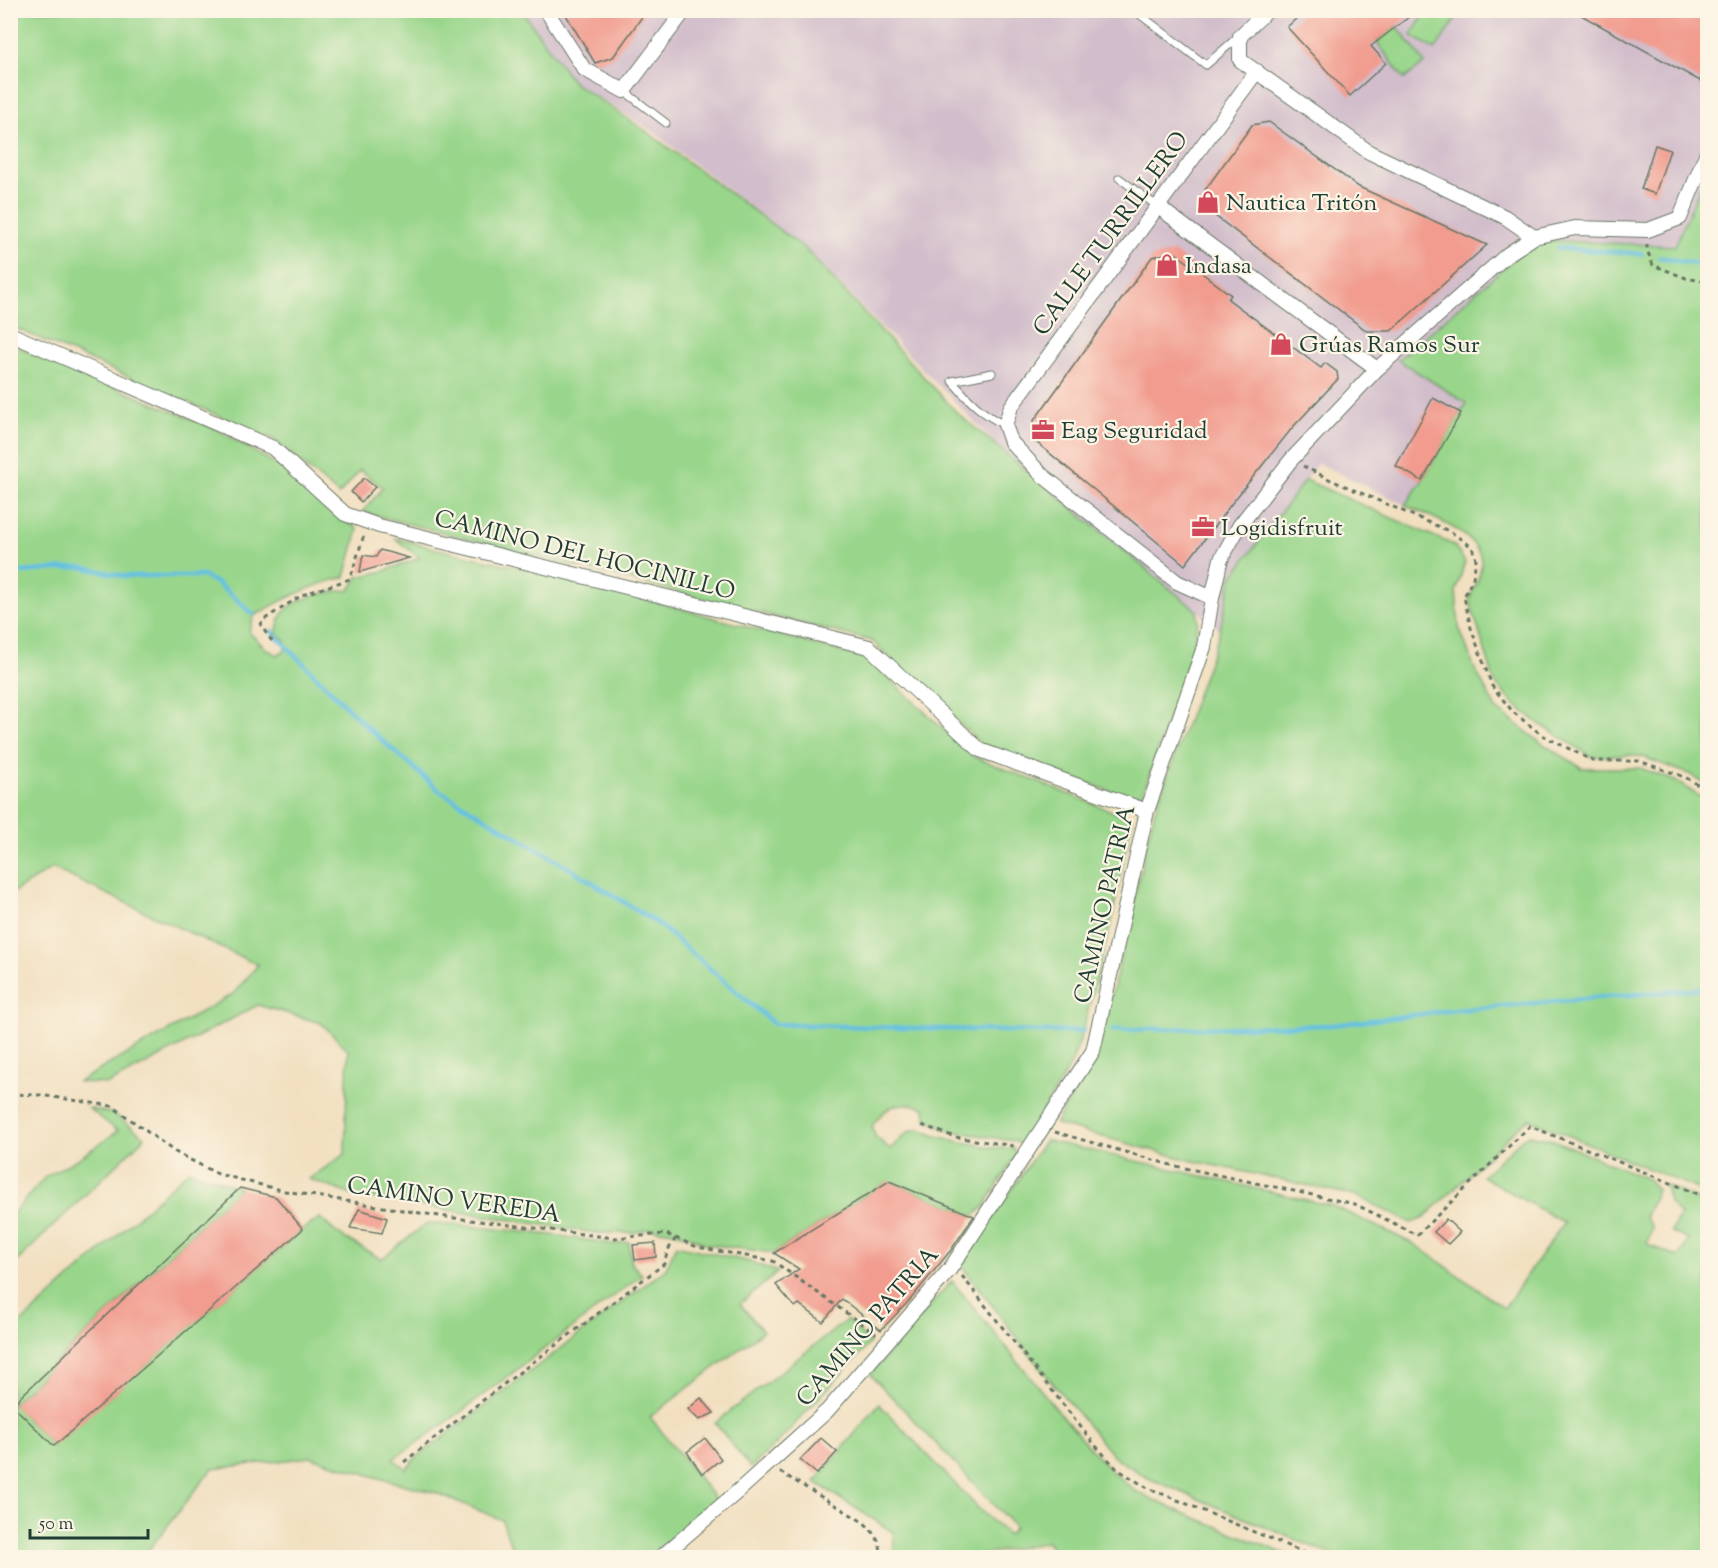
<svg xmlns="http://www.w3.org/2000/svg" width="1718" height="1568" viewBox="0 0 1718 1568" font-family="'Sorts Mill Goudy',serif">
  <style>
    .industrial { fill: #d1bdcb }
    .green { fill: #99d68b; stroke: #5c8a60; stroke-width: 1.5 }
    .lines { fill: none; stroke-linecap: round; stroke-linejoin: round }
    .stream { stroke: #64c0e2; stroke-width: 4.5 }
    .building { fill: #f19c8f }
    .service-casing { stroke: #687665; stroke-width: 9 }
    .minor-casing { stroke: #687665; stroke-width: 16 }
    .path { stroke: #687665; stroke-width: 3; stroke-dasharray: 4.5 4.5; stroke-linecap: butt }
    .service { stroke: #fff; stroke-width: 7 }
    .minor { stroke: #fff; stroke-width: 14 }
    .labels { text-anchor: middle; stroke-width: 4.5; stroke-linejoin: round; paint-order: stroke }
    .poi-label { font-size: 24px; fill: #1f3d34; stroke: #fcf5e5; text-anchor: start }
    .street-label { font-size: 24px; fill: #1f3d34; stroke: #fcf5e5 }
  </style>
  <rect width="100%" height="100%" fill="#fcf5e5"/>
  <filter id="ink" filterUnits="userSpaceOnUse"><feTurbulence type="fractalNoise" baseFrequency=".0167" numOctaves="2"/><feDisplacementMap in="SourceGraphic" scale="12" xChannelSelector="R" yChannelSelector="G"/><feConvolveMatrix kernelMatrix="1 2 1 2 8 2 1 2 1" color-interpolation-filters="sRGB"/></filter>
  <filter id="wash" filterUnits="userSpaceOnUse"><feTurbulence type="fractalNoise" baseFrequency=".008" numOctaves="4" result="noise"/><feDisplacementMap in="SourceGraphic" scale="24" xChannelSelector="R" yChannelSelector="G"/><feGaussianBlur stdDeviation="1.35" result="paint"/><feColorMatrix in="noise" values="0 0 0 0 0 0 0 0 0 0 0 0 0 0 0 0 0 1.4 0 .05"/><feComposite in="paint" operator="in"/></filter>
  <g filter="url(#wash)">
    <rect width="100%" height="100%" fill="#f1dfbf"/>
    <!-- industrial -->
    <path class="industrial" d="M522 11H1707V178L1675 246 1540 240 1515 258 1398 360 1466 403 1422 481 1405 505 1318 463 1261 537 1220 630 995 443 804 248 652 131 573 82Z"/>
    <!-- green -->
    <path class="green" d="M10 11H522L573 82 646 131 804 248 958 414 1197 611 1198 622 1193 647 1140 802 982 745 872 641 362 512 383 488 360 470 339 495 273 439 13 327 10 325Z
      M1427 11H1461L1435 50 1411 35Z
      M1397 26 1425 63 1404 79 1377 42Z
      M1707 171V785L1689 774 1643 757 1630 755 1592 757 1538 723 1514 704 1495 683 1469 599C1474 588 1483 573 1481 560 1478 532 1427 516 1405 505L1422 481 1466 403 1398 360 1515 258 1540 240 1675 246Z
      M11 343 31 353 216 429 284 469 340 518 358 529 345 577C311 585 283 599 254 616L249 632 265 648 277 655 285 650V640L276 633C278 627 279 619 282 614 296 596 329 591 350 590L358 577 384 571 420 558 394 538 454 553 554 575 868 659 972 756 1132 819 1112 919 1081 1038 1070 1066 1022 1145 1014 1141 946 1130 926 1119 925 1108C900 1099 886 1105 872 1126L875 1136 890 1149 908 1132 920 1129 933 1135 957 1141 995 1148H1012L1017 1153 1015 1157 984 1207 974 1216 889 1181 774 1253 706 1244 687 1235 668 1231 649 1229 632 1233H595L352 1195 309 1179 345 1154 348 1050 321 1023 258 1005 108 1084 78 1082 233 994 258 965 52 868 11 894Z
      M1305 480 1454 545 1465 562 1456 591 1459 627 1474 667 1496 709 1543 744 1582 768H1640L1675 781 1707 801V1193L1529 1119 1515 1130 1424 1218 1411 1223 1357 1196 1189 1160 1055 1124 1098 1054 1154 813 1218 637 1232 577Z
      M88 1108 114 1114 145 1137 11 1267V1216L45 1177 79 1158 118 1131Z
      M1529 1135 1553 1140 1648 1179 1657 1190 1645 1218 1652 1227 1647 1244 1678 1257 1689 1240 1671 1232 1680 1215 1669 1202 1665 1185 1707 1204V1557H1337L1148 1478 1113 1456 1038 1365 961 1265 1045 1140 1333 1206 1416 1245 1504 1308 1564 1223 1482 1176 1523 1138Z
      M189 1170 240 1188 12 1404 53 1446 303 1229 320 1218 339 1235 381 1259 426 1224H447L553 1235 613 1244 629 1242 631 1263 642 1275 450 1420 393 1459 406 1469 417 1457 666 1269 676 1245 751 1262 778 1272 740 1304 763 1331 650 1417 716 1500 649 1557H515L502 1520 437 1493 379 1478 311 1457 212 1469 143 1557 11 1558V1332Z
      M952 1281 1062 1416 1106 1466 1135 1491 1171 1508 1293 1557H1057L1047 1542 971 1557H891L894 1545 893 1532 815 1482 879 1404 980 1510 1008 1535 1015 1527 870 1374Z
      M847 1320 870 1343 781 1439 751 1468 715 1423Z"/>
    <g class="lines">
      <!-- stream -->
      <path class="stream" d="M1558 248 1642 254
        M1659 257 1708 266
        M10 573 80 567 124 576H203L217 583 253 614
        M271 631 367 727 440 791 576 872 657 923 774 1024 1043 1032 1083 1031
        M1112 1030 1333 1025 1446 1011 1708 988"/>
    </g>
    <g id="blocks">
      <!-- building -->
      <path class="building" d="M563 10H647L613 57 595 63Z
        M1306 10H1418L1371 46 1386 63 1350 96 1287 27Z
        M1572 10H1707V64L1700 81Z
        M1269 122 1359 187 1487 245 1391 331H1367L1206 209 1205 190 1252 125Z
        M1655 145 1670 150 1655 194 1641 189Z
        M1174 252 1231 295 1228 299 1321 368 1325 363 1337 372 1338 379 1293 427 1232 503 1185 565 1035 441 1033 422 1152 257Z
        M1433 398 1461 413 1422 481 1396 466Z
        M364 478 375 487 361 502 351 492Z
        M380 550 409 558 360 572 363 555 376 557Z
        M889 1181 974 1216 951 1250 910 1300 881 1330 842 1299 823 1322 799 1304 795 1307 776 1285 799 1269 774 1253Z
        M240 1188 276 1197 303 1229 54 1446 12 1405Z
        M359 1209 387 1218 382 1233 350 1228Z
        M1446 1219 1460 1232 1448 1244 1434 1232Z
        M655 1243 656 1257 635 1260 633 1245Z
        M701 1398 714 1413 699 1420 688 1409Z
        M705 1438 721 1459 702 1474 687 1452Z
        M821 1438 837 1452 817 1474 800 1460Z"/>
    </g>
  </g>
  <g filter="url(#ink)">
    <use href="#blocks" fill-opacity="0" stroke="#687665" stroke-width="1.5"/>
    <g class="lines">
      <!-- service casing -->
      <g class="service-casing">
        <path id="service" d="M1134 10 1206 65 1238 37
          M624 91 666 123
          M1119 178 1157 206
          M992 373 952 381C968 400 983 415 1005 425"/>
      </g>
      <!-- minor casing -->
      <g class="minor-casing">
        <path id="minor" d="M546 10 584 69 624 91 685 10
          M1268 10 1240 36V60L1369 152 1505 217 1534 237
          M1157 206 1377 369
          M10 334 273 448 345 514 379 526 869 647 980 750 1147 811
          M1212 598 1177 582 1042 475 1011 442 1005 425 1011 407 1257 71
          M660 1558 736 1493 827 1411 950 1269 1093 1051 1147 811 1204 647 1212 598 1221 559 1240 525 1291 460 1377 369 1508 254 1534 237 1575 228 1648 230 1680 218 1708 150"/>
      </g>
      <!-- path -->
      <path class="path" d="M1647 244V250L1653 265 1686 278 1708 282
        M1303 466 1331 480 1451 532 1472 547 1476 559 1473 578 1464 597 1471 628 1492 686 1513 712 1542 735 1593 761H1639L1685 777 1708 791
        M272 641 261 626 262 621 302 595 350 579 364 535
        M10 1094 40 1095 112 1106 175 1152 218 1174 285 1191 439 1216 614 1238 666 1234 697 1247 773 1261 876 1334
        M922 1125 955 1137 1014 1146
        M1055 1132 1171 1165 1355 1204 1417 1235 1530 1126 1708 1198
        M962 1276 1095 1445 1117 1469 1146 1487 1317 1558
        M404 1462 496 1390 664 1264 668 1250 676 1238
        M780 1472 863 1522C874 1532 883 1542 880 1558"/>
      <!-- service -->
      <use href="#service" class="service"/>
      <!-- minor -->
      <use href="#minor" class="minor"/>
    </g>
  </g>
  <!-- icons -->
  <defs>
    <g id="shop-bare" transform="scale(1.8)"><path d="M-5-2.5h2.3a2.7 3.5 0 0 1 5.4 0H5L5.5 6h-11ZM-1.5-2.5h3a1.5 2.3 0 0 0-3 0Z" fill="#d1495b" stroke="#fcf5e5" stroke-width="2.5" paint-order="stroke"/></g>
    <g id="office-bare" transform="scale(1.8)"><path d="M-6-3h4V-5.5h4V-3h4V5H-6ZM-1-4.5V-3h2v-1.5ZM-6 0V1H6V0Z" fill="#d1495b" stroke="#fcf5e5" stroke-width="2.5" paint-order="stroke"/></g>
  </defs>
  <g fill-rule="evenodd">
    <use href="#shop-bare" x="1208" y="202"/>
    <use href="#shop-bare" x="1167" y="265"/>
    <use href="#shop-bare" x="1281" y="344"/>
    <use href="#office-bare" x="1043" y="430"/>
    <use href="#office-bare" x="1203" y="527"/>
  </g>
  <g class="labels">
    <!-- poi labels -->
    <g class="poi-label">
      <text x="1226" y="210">Nautica Tritón</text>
      <text x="1185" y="273">Indasa</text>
      <text x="1299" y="352">Grúas Ramos Sur</text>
      <text x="1061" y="438">Eag Seguridad</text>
      <text x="1221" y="535">Logidisfruit</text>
    </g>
    <!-- street labels -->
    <g class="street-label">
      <text transform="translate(1110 233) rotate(-54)" y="8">CALLE TURRILLERO</text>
      <text transform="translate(585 554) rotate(14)" y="8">CAMINO DEL HOCINILLO</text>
      <text transform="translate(1104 904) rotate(-77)" y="8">CAMINO PATRIA</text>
      <text transform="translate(454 1199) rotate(8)" y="8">CAMINO VEREDA</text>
      <text transform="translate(867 1326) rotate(-49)" y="8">CAMINO PATRIA</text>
    </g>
  </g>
  <!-- margin -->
  <rect width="1718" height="1568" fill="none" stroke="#fcf5e5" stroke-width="36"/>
  <!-- scale -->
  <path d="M30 1529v9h118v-9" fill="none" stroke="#1f3d34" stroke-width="3"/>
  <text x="39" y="1529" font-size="18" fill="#1f3d34" stroke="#fcf5e5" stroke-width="4.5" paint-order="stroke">50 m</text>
</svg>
